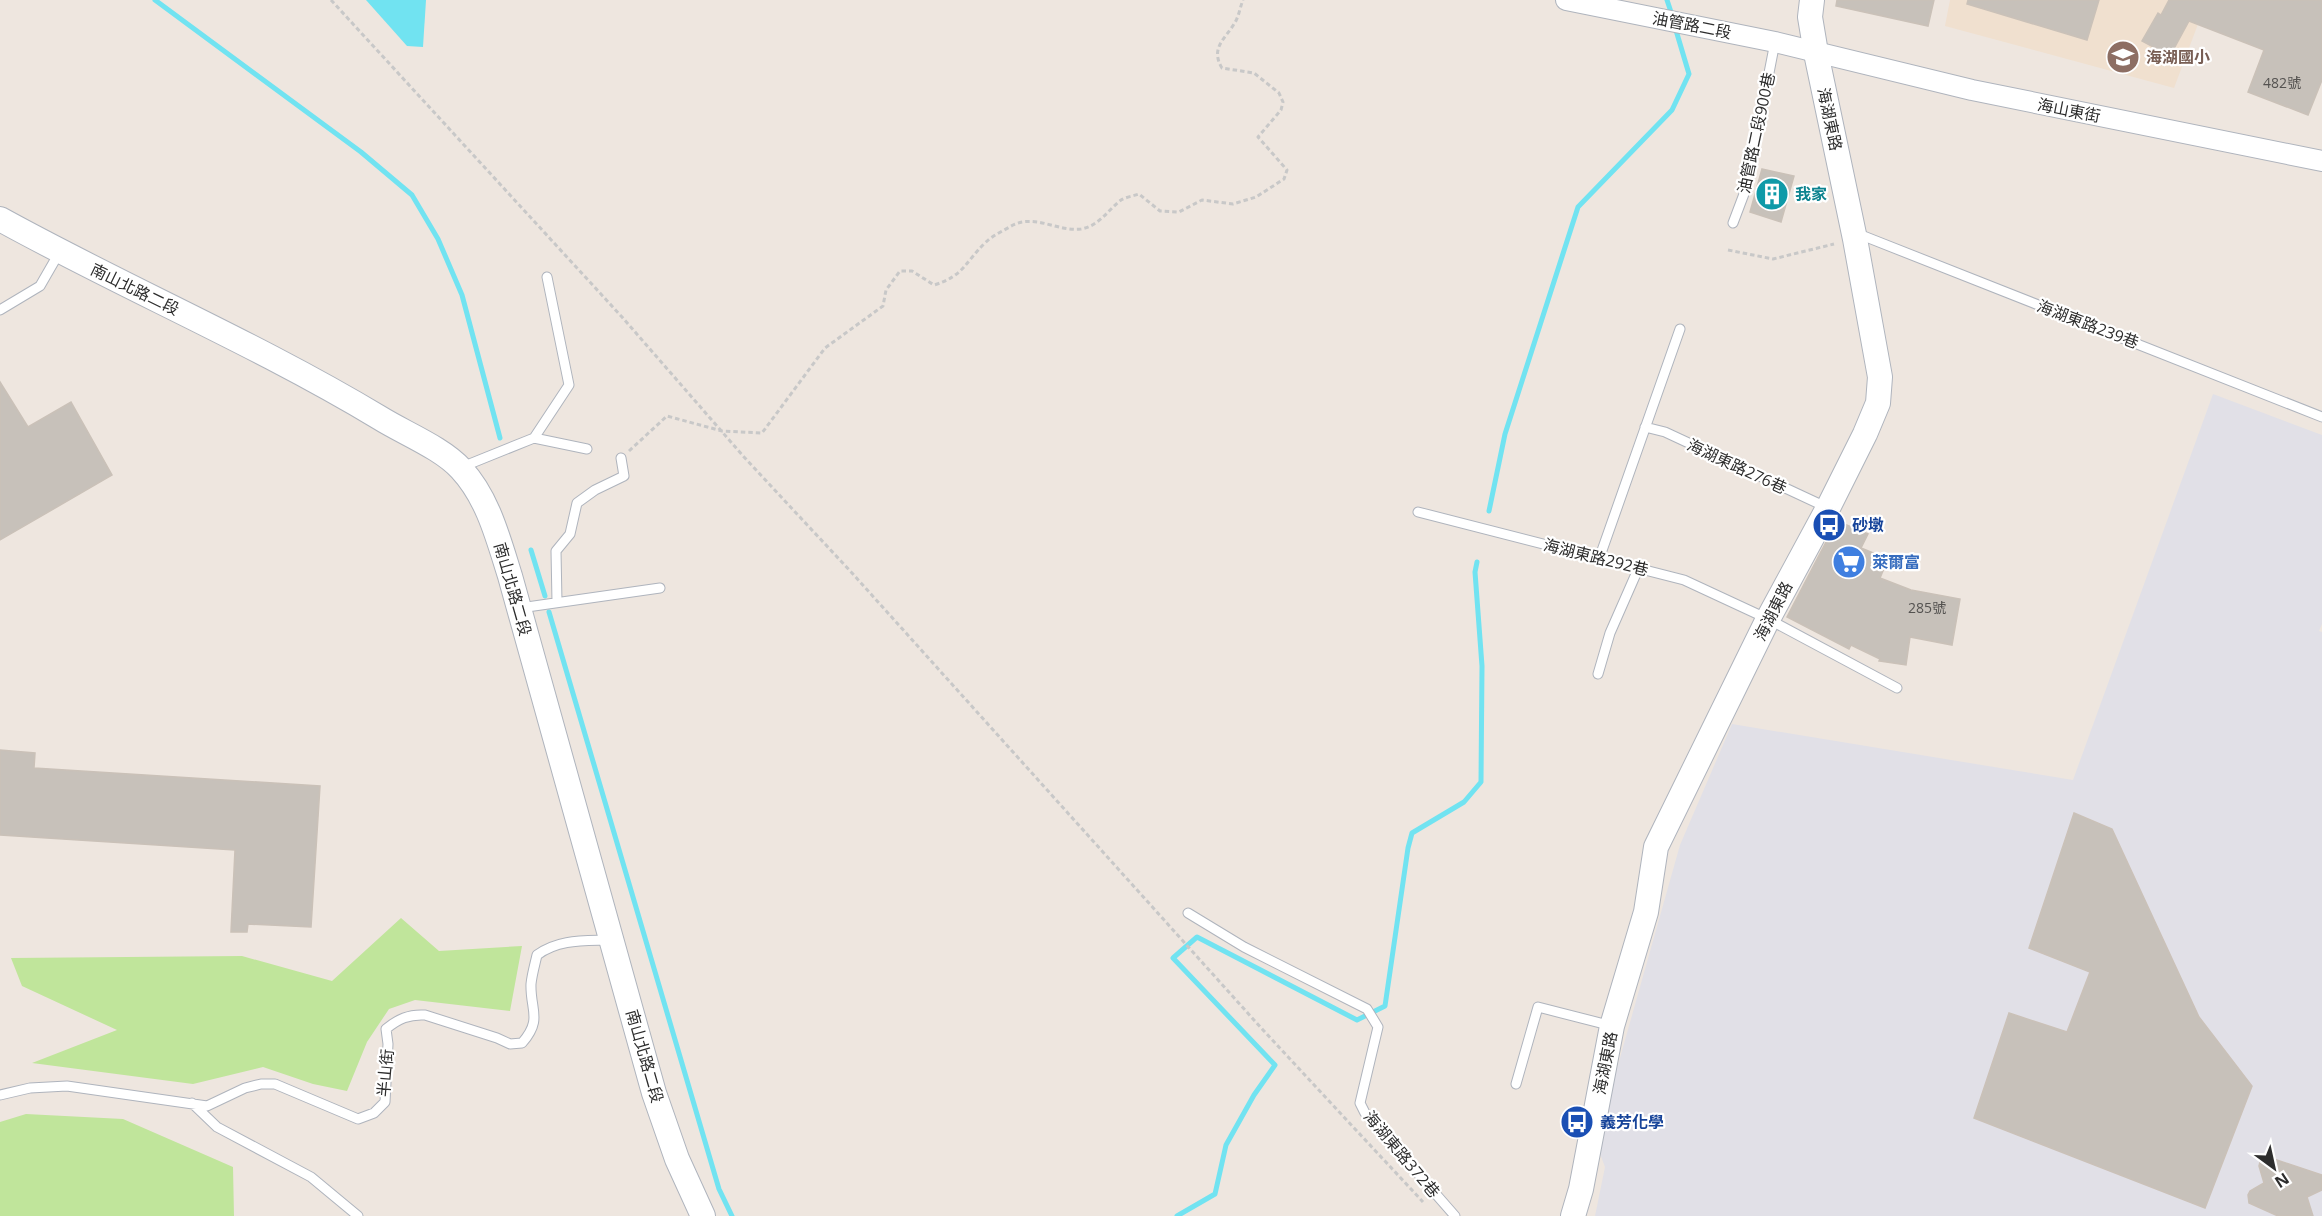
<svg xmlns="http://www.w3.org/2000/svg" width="2322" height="1216" viewBox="0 0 2322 1216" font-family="'Open Sans','Noto Sans TC',sans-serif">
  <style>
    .industrial { fill: #e1e0e7 }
    .education { fill: #f0e0cf }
    .green { fill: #c0e59b }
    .water { fill: #71e3f1 }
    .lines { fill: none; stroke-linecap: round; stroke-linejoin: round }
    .stream { stroke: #71e3f1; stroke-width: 5 }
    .building { fill: #c7c1ba; stroke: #cac1b8; stroke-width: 1.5 }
    .service-casing { stroke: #afb4bd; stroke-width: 11 }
    .minor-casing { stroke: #afb4bd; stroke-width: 22 }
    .tertiary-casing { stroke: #afb4bd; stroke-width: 26 }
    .path { stroke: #c8c8c8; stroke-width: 3; stroke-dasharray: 4.5 3; stroke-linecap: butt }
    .service { stroke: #fff; stroke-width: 9 }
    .minor { stroke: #fff; stroke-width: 20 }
    .tertiary { stroke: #fff; stroke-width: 24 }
    .labels { text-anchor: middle; stroke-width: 4.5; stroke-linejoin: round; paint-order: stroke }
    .number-label { font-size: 14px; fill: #545250 }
    .street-label { font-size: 16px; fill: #2d2d2d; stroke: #fff }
    .education-label { font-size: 16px; font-weight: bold; fill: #785e54; stroke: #fff; text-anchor: start }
    .culture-label { font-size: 16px; font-weight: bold; fill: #0d838f; stroke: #fff; text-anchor: start }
    .transit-label { font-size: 16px; font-weight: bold; fill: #164399; stroke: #fff; text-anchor: start }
    .shop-label { font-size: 16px; font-weight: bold; fill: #366cbe; stroke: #fff; text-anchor: start }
  </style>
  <rect width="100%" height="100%" fill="#eee6df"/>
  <!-- industrial -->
  <path class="industrial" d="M2213 394 2322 435V624L2319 631 2322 632V1216H1595L1605 1167 1596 1143 1680 845 1732 724 2073 780Z"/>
  <!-- education -->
  <path class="education" d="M1950 0H2207L2174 88 1945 26Z"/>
  <!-- green -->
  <path class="green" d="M401 918 439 951 522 946 510 1011 415 1000 389 1009 367 1042 347 1091 313 1084 263 1067 193 1084 32 1063 117 1030 22 986 11 958 242 956 332 981Z
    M26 1114 123 1119 233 1167 234 1216H0V1122Z"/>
  <!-- water -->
  <path class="water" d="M366 0H426L423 47 407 46Z"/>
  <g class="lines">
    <!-- stream -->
    <path class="stream" d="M155 0 361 152 412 195 438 239 462 295 500 438
      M1667 0 1673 18
      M1489 511 1505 434 1578 207 1672 110 1689 74 1675 27
      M531 550 545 596
      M549 612 719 1189 732 1216
      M1177 1216 1215 1194 1226 1145 1254 1095 1275 1065 1173 958 1197 937 1357 1020 1385 1006 1408 848 1412 833 1464 802 1481 782 1482 666 1475 572 1477 562"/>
  </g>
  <!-- building -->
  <path class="building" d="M1837 0H1934L1928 26 1836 6Z
    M1968 0H2099L2087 40 1967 4Z
    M2169 0H2322V80L2308 115 2248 92 2264 50 2189 21 2170 56 2142 41 2158 13 2161 15Z
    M1762 169 1794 176 1781 222 1750 212Z
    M0 382 28 427 71 402 112 475 0 540Z
    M1837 521 1868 534 1861 548 1888 559 1880 578 1911 590 1960 599 1952 645 1910 637 1906 665 1879 661 1880 659 1851 645 1849 649 1787 617Z
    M0 750 35 753 34 768 320 786 311 927 248 924 247 932H231L235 850 0 835Z
    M2074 813 2112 829 2199 1017 2252 1086 2205 1208 1974 1118 2009 1013 2067 1032 2090 972 2029 948Z
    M2265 1156 2322 1175V1190L2307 1197 2313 1216H2278L2249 1203 2248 1195 2250 1191 2264 1183 2259 1166 2261 1158Z"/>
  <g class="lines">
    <!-- service casing -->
    <g class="service-casing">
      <path id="service" d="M1733 223 1747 186 1775 42
        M1856 233 2322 417
        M0 310 40 286 59 253
        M1645 427 1665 432 1826 507
        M534 438 587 449
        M462 467 534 438 569 385 547 277
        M1418 512 1684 580 1768 619 1897 688
        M1599 559 1680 329
        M557 602 556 551 570 534 577 503 595 490 624 476 621 458
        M520 608 660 588
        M1598 674 1610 633 1639 567
        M1188 913 1244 947 1367 1009 1378 1027 1360 1103 1365 1113 1455 1216
        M1516 1084 1538 1007 1612 1026
        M0 1095 30 1088 67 1086 207 1106 245 1088 261 1084H275L358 1119 374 1113 385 1102 388 1044 386 1029C398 1019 409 1014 425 1015L497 1038 510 1044 522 1043C543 1019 530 1010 531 984 532 974 535 964 537 955 559 939 584 941 609 940
        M192 1103 217 1127 311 1177 358 1216"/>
    </g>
    <!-- minor casing -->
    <g class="minor-casing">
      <path id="minor" d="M1566 0 1775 42 1972 90 2322 161"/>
    </g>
    <!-- tertiary casing -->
    <g class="tertiary-casing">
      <path id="tertiary" d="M0 219C125 288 257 344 380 418 404 433 442 448 461 469 488 498 498 538 510 576L654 1093 677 1159 703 1216
        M1573 1216 1581 1189 1612 1026 1646 912 1656 847 1768 619 1828 508 1865 434 1878 403 1880 377 1855 239 1816 53 1810 17 1812 0"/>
    </g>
    <!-- path -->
    <path class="path" d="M331 0 622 317 744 457 852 573 1263 1030 1423 1202
      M1728 250 1773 259 1834 244
      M629 451 667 416 722 431 762 433 825 348 883 306 886 290 900 271H912L934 285C964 276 965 262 986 242 993 235 1005 230 1013 225 1036 214 1058 232 1081 229 1099 226 1108 210 1121 200 1126 197 1133 196 1139 194L1160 211 1179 212 1202 200 1233 204 1256 197 1284 179 1287 170 1258 137 1281 110 1283 102 1279 93 1254 73 1222 68C1210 48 1225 39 1234 24 1239 17 1240 7 1243 0"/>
    <!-- service -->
    <use href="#service" class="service"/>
    <!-- minor -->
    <use href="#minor" class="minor"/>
    <!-- tertiary -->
    <use href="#tertiary" class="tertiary"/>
  </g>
  <!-- icons -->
  <defs>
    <g id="school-disc" transform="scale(1.725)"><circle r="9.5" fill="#8d6e63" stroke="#fff"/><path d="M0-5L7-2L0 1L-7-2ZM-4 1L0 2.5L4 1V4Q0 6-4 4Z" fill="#fff"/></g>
    <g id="building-disc" transform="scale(1.725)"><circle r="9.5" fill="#0f9aa8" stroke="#fff"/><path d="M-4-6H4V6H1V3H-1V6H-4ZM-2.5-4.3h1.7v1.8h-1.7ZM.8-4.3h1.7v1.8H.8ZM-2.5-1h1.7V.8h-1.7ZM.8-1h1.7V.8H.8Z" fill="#fff"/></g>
    <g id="bus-disc" transform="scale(1.725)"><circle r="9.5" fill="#1a4fb4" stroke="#fff"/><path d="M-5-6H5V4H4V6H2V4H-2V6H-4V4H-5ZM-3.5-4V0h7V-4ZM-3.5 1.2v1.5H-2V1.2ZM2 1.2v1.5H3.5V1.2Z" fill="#fff"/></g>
    <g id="supermarket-disc" transform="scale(1.725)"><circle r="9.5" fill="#3f7fe0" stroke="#fff"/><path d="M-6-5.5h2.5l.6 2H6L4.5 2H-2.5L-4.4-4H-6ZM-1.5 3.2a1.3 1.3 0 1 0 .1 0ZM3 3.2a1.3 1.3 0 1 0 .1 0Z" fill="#fff"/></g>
  </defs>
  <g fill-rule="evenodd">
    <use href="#school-disc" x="2123" y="57"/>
    <use href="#building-disc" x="1772" y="194"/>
    <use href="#bus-disc" x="1829" y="525"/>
    <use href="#supermarket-disc" x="1849" y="562"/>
    <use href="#bus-disc" x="1577" y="1122"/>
  </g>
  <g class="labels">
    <!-- number labels -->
    <g class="number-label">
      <text x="2282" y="88">482號</text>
      <text x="1927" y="613">285號</text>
    </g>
    <!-- street labels -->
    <g class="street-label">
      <text transform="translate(1692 25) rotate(11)" y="6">油管路二段</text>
      <text transform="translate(2069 110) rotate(11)" y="6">海山東街</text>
      <text transform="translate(1830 119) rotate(78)" y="6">海湖東路</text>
      <text transform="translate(1756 133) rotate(-78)" y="6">油管路二段900巷</text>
      <text transform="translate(135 289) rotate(26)" y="6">南山北路二段</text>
      <text transform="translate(2088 324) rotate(21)" y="6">海湖東路239巷</text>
      <text transform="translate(1737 466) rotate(25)" y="6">海湖東路276巷</text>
      <text transform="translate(1596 557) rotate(14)" y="6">海湖東路292巷</text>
      <text transform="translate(513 589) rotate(74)" y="6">南山北路二段</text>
      <text transform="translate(1773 611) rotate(-63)" y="6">海湖東路</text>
      <text transform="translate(645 1056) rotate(74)" y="6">南山北路二段</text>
      <text transform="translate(1605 1063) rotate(-79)" y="6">海湖東路</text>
      <text transform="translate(385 1073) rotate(-85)" y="6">半山街</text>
      <text transform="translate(1402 1154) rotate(50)" y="6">海湖東路372巷</text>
    </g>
    <!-- education labels -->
    <g class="education-label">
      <text x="2146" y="63">海湖國小</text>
    </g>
    <!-- culture labels -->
    <g class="culture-label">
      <text x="1795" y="200">我家</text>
    </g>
    <!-- transit labels -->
    <g class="transit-label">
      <text x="1852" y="531">砂墩</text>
      <text x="1600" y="1128">義芳化學</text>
    </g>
    <!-- shop labels -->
    <g class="shop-label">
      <text x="1872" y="568">萊爾富</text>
    </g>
  </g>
  <!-- north arrow -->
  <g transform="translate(2274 1168) rotate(147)" stroke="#ffffff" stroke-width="4.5" paint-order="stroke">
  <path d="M0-4.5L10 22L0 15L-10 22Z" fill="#2d2d2d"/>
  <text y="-9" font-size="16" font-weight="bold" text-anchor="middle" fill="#2d2d2d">N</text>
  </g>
</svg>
